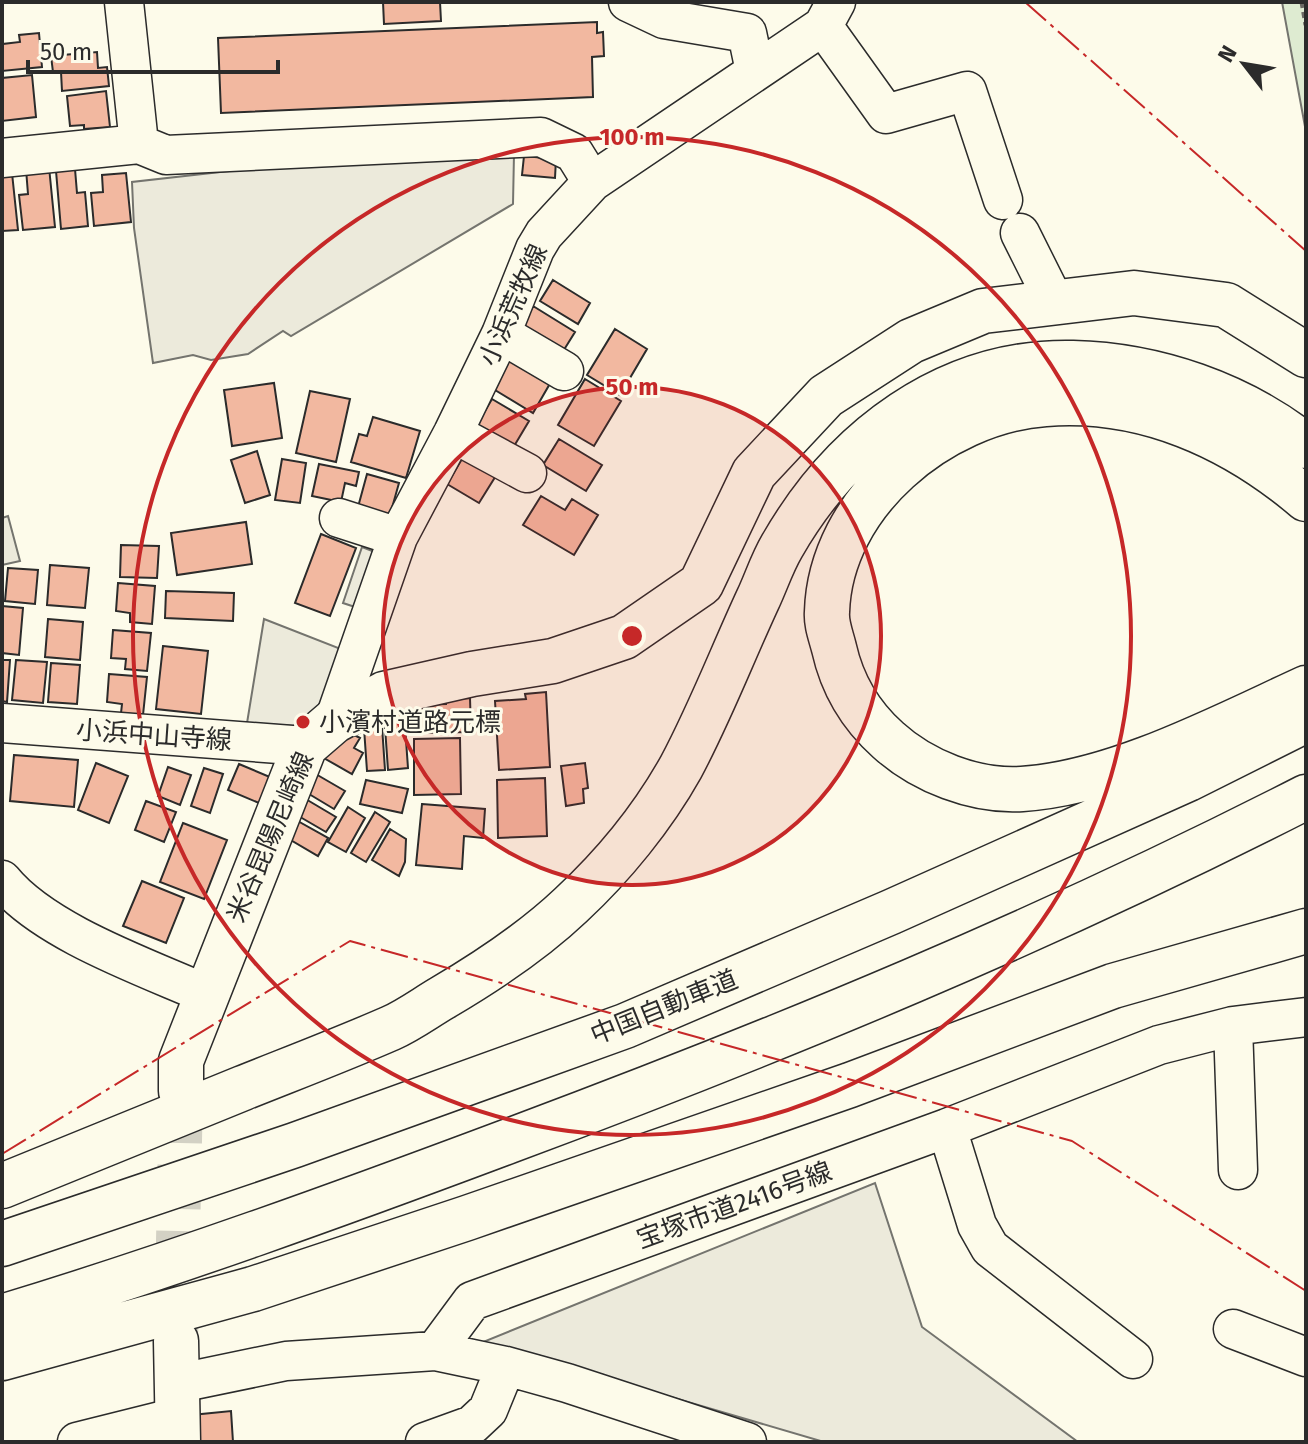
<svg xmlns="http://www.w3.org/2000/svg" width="1308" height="1444" viewBox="0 0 1308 1444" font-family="'Fira Sans','Noto Sans JP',sans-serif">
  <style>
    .green { fill: #deebd1; stroke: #74746e; stroke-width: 2 }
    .parking { fill: #eceadb; stroke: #74746e; stroke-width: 2 }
    .building { fill: #f2b8a0; stroke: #2b2b2b; stroke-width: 2 }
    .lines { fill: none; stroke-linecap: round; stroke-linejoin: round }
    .major-tunnel { stroke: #d3d1c4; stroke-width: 44; stroke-dasharray: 44 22; stroke-linecap: butt }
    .minor-casing { stroke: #2b2b2b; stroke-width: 41 }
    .major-casing { stroke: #2b2b2b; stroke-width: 47 }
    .highway-casing { stroke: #2b2b2b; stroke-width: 47 }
    .path { stroke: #6a6964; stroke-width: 5; stroke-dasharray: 6 4; stroke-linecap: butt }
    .minor { stroke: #fdfbea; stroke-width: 38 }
    .major { stroke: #fdfbea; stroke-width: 44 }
    .highway { stroke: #fdfbea; stroke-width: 44 }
    .power { stroke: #c62828; stroke-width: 2; stroke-dasharray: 28 6 4 6; stroke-linecap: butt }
    .ring { fill: none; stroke: #c62828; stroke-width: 4 }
    .poi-dot { fill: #c62828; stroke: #fdfbea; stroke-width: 3 }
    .labels { text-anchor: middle; stroke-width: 6; stroke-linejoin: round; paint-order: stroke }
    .street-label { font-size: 26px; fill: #2b2b2b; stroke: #fdfbea }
    .poi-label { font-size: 26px; fill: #2b2b2b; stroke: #fdfbea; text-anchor: start }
    .centre { fill: #c62828; stroke: #fdfbea; stroke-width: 4 }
    .ring-label { font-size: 24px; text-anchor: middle; font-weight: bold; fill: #c62828; stroke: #fdfbea; stroke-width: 6; stroke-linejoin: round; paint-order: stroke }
  </style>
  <rect width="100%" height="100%" fill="#fdfbea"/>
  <!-- green -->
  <path class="green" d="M1282 2H1306V132Z"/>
  <!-- parking -->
  <path class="parking" d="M514 154 513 204 291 336 283 331 248 354 211 360 193 355 153 363 134 228 132 182 274 166Z
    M8 516 20 561 2 565V518Z
    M362 547 380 554 361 609 343 603Z
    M264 619 346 651 326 707 295 726 247 723Z
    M875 1183 922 1327 1078 1442H824L483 1342Z"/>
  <!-- building -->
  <path class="building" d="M383 2H440L441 21 384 24Z
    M597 22V33L603 32 604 56 592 57 593 97 221 113 218 38Z
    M39 33 42 67 2 71 3 44 20 42 19 35Z
    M97 52 98 68 107 67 109 86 62 91 61 72H53L51 56Z
    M32 75 36 117 2 121V78Z
    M106 91 110 127 84 129V125L70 126 67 96Z
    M524 156 556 159 555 178 522 175Z
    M49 167 55 227 23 230 19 195 28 194 26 169Z
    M75 169 77 193 85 192 88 226 61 229 56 171Z
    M12 173 18 230 2 231V175Z
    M126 173 131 222 94 226 91 193 103 192 102 175Z
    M553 280 590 303 578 324 540 301Z
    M533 306 575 332 562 353 520 328Z
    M615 329 647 349 620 395 587 375Z
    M510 354 552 380 533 413 490 387Z
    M585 379 621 401 594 446 558 425Z
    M274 383 282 438 232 446 224 390Z
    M310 391 350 399 336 462 296 453Z
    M492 399 529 421 510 453 473 431Z
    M373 417 420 431 406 478 351 462 359 434 367 436Z
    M559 439 602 465 586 491 543 465Z
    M257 451 270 495 245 503 231 460Z
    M465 454 497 474 479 503 447 484Z
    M282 459 306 463 300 503 275 500Z
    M319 464 359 472 356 486 345 483 341 502 312 496Z
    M367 474 399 483 390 515 358 507Z
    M541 496 565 510 572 499 598 515 574 555 523 525Z
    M246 522 252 564 177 575 171 533Z
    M321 534 356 548 330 616 295 603Z
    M121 545 159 546 157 578 120 577Z
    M50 565 89 568 85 608 47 605Z
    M8 568 38 570 35 604 5 601Z
    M118 583 155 586 152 624 130 622V613L116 611Z
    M166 591 234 593 233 621 165 618Z
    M2 606 23 608 19 655 2 653Z
    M48 619 83 622 80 660 45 657Z
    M113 630 151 633 147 671 125 669 126 659 111 658Z
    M163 646 208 651 201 714 156 709Z
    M2 660H10L7 702 2 701Z
    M16 660 47 662 43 703 12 700Z
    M51 663 80 665 77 704 48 702Z
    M109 674 147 677 143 715 121 713 122 704 107 702Z
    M546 692 550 767 499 770 495 701 526 699 525 694Z
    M470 698 471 732 412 733V705L446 704V699Z
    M404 712 408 768 388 770 384 713Z
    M382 726 385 770 367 771 364 728Z
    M347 731 360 738 354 748 363 753 352 774 322 757Z
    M460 738 461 794 414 795V739Z
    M14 755 78 760 74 807 10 801Z
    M96 763 128 776 109 823 78 810Z
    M585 763 588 788 583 789 584 803 566 806 561 766Z
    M239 764 277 780 266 806 228 790Z
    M168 767 191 775 180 805 158 796Z
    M204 768 223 774 210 813 191 806Z
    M314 773 345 791 334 809 304 791Z
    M545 778 547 836 498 838 497 780Z
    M366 780 408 789 402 813 360 804Z
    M304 798 336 817 326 832 295 814Z
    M146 801 176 812 164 842 135 830Z
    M422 804 485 809 483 838 464 836 462 869 416 865Z
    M348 807 365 818 346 852 328 842Z
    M375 812 390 822 366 862 351 853Z
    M287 815 328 838 318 856 277 832Z
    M183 823 227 840 204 899 160 882Z
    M390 829 406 839 405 862 399 876 372 860Z
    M142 881 184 898 166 943 123 926Z
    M231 1411 233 1442H195L192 1415Z"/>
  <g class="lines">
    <!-- major-tunnel -->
    <path class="major-tunnel" d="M176 1341 181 1091"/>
    <!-- minor casing -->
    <g class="minor-casing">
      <path id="minor" d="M124 2 139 144 166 155 541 137 574 153 592 182
        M628 2 664 19 747 33 755 71
        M823 26 886 114 967 91 1003 200
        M2 158 139 144
        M1020 233 1054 301
        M501 334 564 371
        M453 433 527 473
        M339 518 398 537
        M334 721 398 537 453 433 501 334 535 249 544 234 592 182 823 26 836 2
        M2 723 305 746
        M2 880C44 932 145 967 206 994
        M1233 1026 1238 1170
        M947 1128 977 1225 990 1248 1133 1359
        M1233 1329 1306 1357
        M435 1351 506 1366
        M175 1384 286 1361 435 1351 472 1301 947 1128 1159 1045 1233 1026 1306 1017
        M77 1442 177 1417
        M425 1442 472 1425 488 1410 506 1366 567 1383 747 1442"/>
    </g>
    <!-- major casing -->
    <g class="major-casing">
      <path id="major" d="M181 1091V1061L305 746 334 721 384 694 472 674 553 661 624 637 701 584 754 473 826 396 911 341 983 311 1134 293 1226 305 1306 355
        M176 1341 178 1442"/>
    </g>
    <!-- highway casing -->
    <g class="highway-casing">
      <path id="highway" d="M1306 499C1233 437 1143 396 1045 404 940 412 830 503 827 612 826 624 831 636 834 648 842 684 860 715 888 740 922 771 975 792 1022 789 1115 783 1221 727 1306 688
        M2 1186C82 1153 163 1121 243 1088 293 1068 343 1049 391 1028 409 1020 425 1008 442 998 488 971 532 942 571 905 613 866 653 817 681 767 710 713 732 655 758 599 766 582 772 563 782 546 843 440 946 360 1073 363 1156 365 1240 394 1306 446
        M2 1244 295 1145 625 1026 891 912 1188 779 1306 720
        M2 1317C173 1265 341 1204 509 1141 780 1040 1048 929 1306 797
        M2 1358 253 1289 467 1218 850 1085 1113 986 1306 931"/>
    </g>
    <!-- path -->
    <path class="path" d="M1302 2 1306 25"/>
    <!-- minor -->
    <use href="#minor" class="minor"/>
    <!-- major -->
    <use href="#major" class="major"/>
    <!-- highway -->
    <use href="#highway" class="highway"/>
    <!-- power -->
    <path class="power" d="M1025 2 1306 251
      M2 1154 350 941 1072 1141 1306 1291"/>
  </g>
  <!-- distance rings -->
  <circle cx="632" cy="636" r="249" fill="#c62828" fill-opacity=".12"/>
  <g class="ring">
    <circle cx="632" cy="636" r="249"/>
    <circle cx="632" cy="636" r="499"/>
  </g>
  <!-- markers -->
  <circle class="poi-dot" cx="303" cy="722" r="8"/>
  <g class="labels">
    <!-- street labels -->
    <g class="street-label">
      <text transform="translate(513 305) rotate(-66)" y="9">小浜荒牧線</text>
      <text transform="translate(154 735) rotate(4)" y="9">小浜中山寺線</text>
      <text transform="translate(270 837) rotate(-67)" y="9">米谷昆陽尼崎線</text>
      <text transform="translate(664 1007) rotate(-22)" y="9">中国自動車道</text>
      <text transform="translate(734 1205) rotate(-20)" y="9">宝塚市道2416号線</text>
    </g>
    <!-- poi labels -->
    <g class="poi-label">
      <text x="319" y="731">小濱村道路元標</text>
    </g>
  </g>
  <circle cx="632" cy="636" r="12" class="centre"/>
  <g class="ring-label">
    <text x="632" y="145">100 m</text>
    <text x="632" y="395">50 m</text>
  </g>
  <!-- border -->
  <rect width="1308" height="1444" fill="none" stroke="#2b2b2b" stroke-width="8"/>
  <!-- north arrow -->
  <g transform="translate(1244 64) rotate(301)" stroke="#fdfbea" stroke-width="6" paint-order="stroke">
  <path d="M0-6L14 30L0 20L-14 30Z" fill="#2b2b2b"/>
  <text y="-12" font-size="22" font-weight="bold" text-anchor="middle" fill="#2b2b2b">N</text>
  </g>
  <!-- scale -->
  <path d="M28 60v12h250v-12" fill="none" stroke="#2b2b2b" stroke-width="4"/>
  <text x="40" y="60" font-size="24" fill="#2b2b2b" stroke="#fdfbea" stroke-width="6" paint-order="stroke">50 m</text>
</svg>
